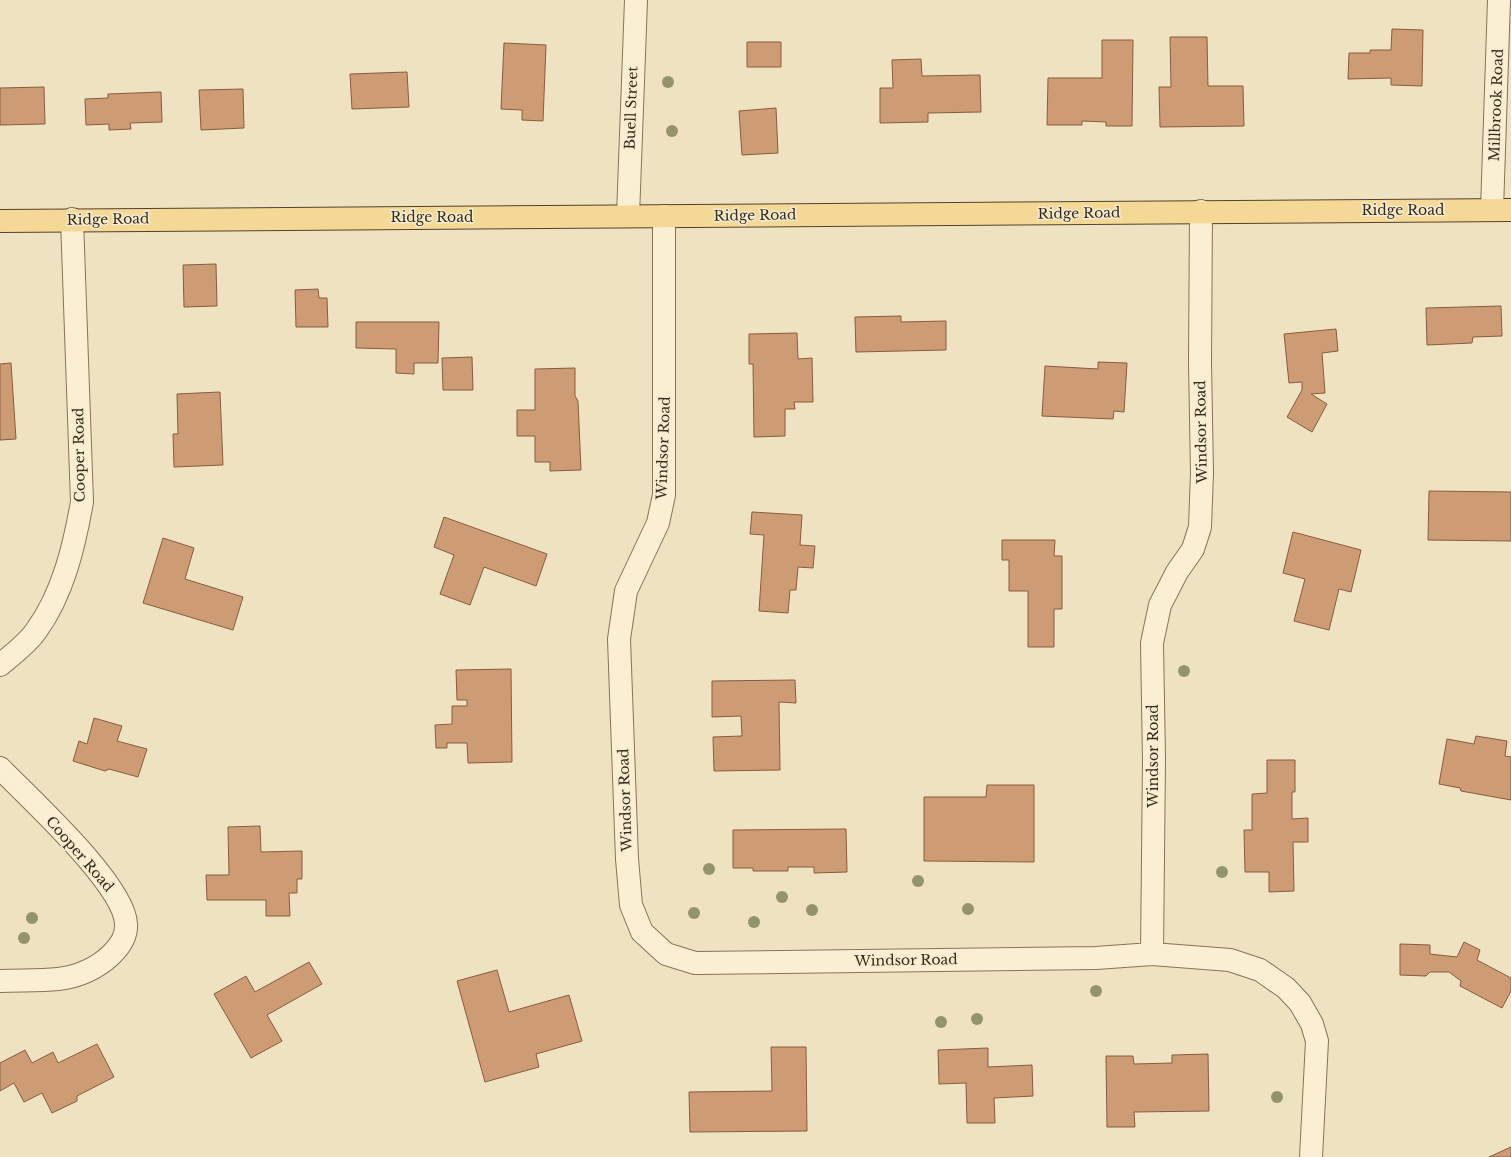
<svg xmlns="http://www.w3.org/2000/svg" width="1511" height="1157" viewBox="0 0 1511 1157" font-family="'Libre Baskerville',serif">
  <style>
    .building { fill: #ce9c74; stroke: #885c3d }
    .lines { fill: none; stroke-linecap: round; stroke-linejoin: round }
    .minor-casing { stroke: #887357; stroke-width: 24 }
    .major-casing { stroke: #56402c; stroke-width: 24 }
    .minor { stroke: #faefd3; stroke-width: 22 }
    .major { stroke: #f4d996; stroke-width: 22 }
    .tree { fill: #939469 }
    .labels { text-anchor: middle; stroke-width: 3; stroke-linejoin: round; paint-order: stroke }
    .street-label { font-size: 14px; fill: #382a1c; stroke: #f6ecd0 }
  </style>
  <rect width="100%" height="100%" fill="#efe2c0"/>
  <!-- building -->
  <path class="building" d="M1392 29 1423 30 1422 86 1391 85V78L1348 79 1349 53H1370V50H1391Z
    M1170 37H1207L1208 86H1243L1244 126 1160 127 1159 87H1171Z
    M1102 40H1133L1132 126H1106V122L1082 121V125H1047L1048 78H1102Z
    M747 42H781V67H747Z
    M504 43 546 45 543 121 522 120V110L501 109Z
    M921 59 922 76 980 75 981 112 928 113V122L880 123V88H893L892 60Z
    M407 72 409 107 352 109 350 74Z
    M44 87 45 124 0 125V88Z
    M243 89 244 128 201 130 199 90Z
    M161 92 162 122 130 123 131 129 109 130V124L86 125 85 99 108 98V94Z
    M776 108 778 153 742 155 739 111Z
    M216 264 217 306 184 307 183 265Z
    M318 289 319 298H327L328 327H296L295 290Z
    M1501 306 1502 336 1473 337 1472 343 1427 345 1426 308Z
    M901 316V322L946 321V350L856 352 855 317Z
    M356 322H439L438 363H414V374L396 373V349L356 348Z
    M1336 329 1338 351 1322 353 1325 393 1311 394 1327 404 1312 432 1287 417 1302 390V382L1289 383 1284 334Z
    M797 333 798 359 812 358 813 402H794L795 409H785V436L754 437 753 364H749V334Z
    M472 357 473 390H443L442 358Z
    M1098 362 1127 363 1124 412 1114 411 1113 419 1042 416 1045 366 1098 369Z
    M11 363 16 439 0 440V364Z
    M575 368V396L578 401 581 470 550 471V462H535V436H517V410H535V369Z
    M220 392 223 465 174 467 173 434H178L177 394Z
    M1429 491 1511 492V541L1428 540Z
    M752 512 802 515 800 545 815 546 813 568 798 567 796 590H790L788 613 759 611 764 535 750 534Z
    M444 517 547 554 536 586 484 567 470 605 440 594 454 555 434 547Z
    M1293 532 1361 550 1351 592 1339 589 1329 630 1294 621 1305 579 1283 573Z
    M163 538 194 548 185 579 243 597 233 630 143 603Z
    M1002 540H1055L1054 556H1062V609H1054V647H1028V591H1009V560H1002Z
    M511 669 512 762 468 763 467 743H447V748H436L435 725 452 724V706H467V700H457L456 670Z
    M795 680 796 703 779 702 780 770 714 771 713 737 742 736 741 716 712 717V681Z
    M94 718 122 726 117 741 147 749 138 777 109 769 105 771 73 761 79 741 87 744Z
    M1476 736 1507 741 1505 756 1511 757V800L1461 791 1460 788 1439 784 1447 739 1474 744Z
    M1267 760H1295V792H1292V819L1308 818V842H1293L1294 891 1269 892V872H1245L1244 830H1252V794L1267 793Z
    M987 785H1034V862L924 861V797H986Z
    M260 826 261 852 302 851V879H297V893H289L290 916H266V900H207L206 875H229L228 827Z
    M846 829 847 872 814 873V867H788V871H753V868H733V830Z
    M1464 942 1480 950 1477 960 1511 978V991L1502 1008 1460 986 1461 981 1449 972H1430L1426 976 1400 975V944L1430 945V954L1457 957Z
    M309 962 322 984 267 1015 282 1041 251 1058 214 994 246 976 255 992Z
    M497 970 509 1012 569 995 582 1041 536 1054 539 1067 485 1082 457 981Z
    M97 1044 114 1077 77 1096V1101L52 1113 42 1093 24 1102 14 1083 0 1091V1063L25 1050 32 1063 53 1052 58 1063Z
    M771 1047H806L807 1131 690 1132 689 1092 772 1091Z
    M988 1048V1067L1032 1065 1033 1096 994 1098 995 1123H967L966 1083 939 1084 938 1050Z
    M1208 1054 1209 1111 1134 1112 1135 1127H1107L1106 1056H1133L1134 1064 1172 1063V1055Z
    M1511 1147V1157H1489Z"/>
  <g class="lines">
    <!-- minor casing -->
    <g class="minor-casing">
      <path id="minor" d="M1492 210 1499 0
        M628 216 636 0
        M664 216V495L658 523 626 591 619 639 627 859 631 905 642 932 666 954 695 963 1096 958 1152 954 1230 960 1260 970 1286 988 1300 1003 1312 1024 1317 1041 1311 1157
        M0 665C12 655 27 644 36 631 63 594 74 547 82 502L72 219
        M0 768C29 798 125 885 126 924 127 936 120 946 112 954 98 968 78 977 58 979 39 981 19 980 0 981
        M1152 954 1154 760 1152 643 1160 605 1177 572 1193 549 1200 527 1202 473 1200 363 1201 211"/>
    </g>
    <!-- major casing -->
    <g class="major-casing">
      <path id="major" d="M0 221 1511 210"/>
    </g>
    <!-- minor -->
    <use href="#minor" class="minor"/>
    <!-- major -->
    <use href="#major" class="major"/>
  </g>
  <!-- trees -->
  <g class="tree">
    <circle cx="668" cy="82" r="6"/>
    <circle cx="672" cy="131" r="6"/>
    <circle cx="1184" cy="671" r="6"/>
    <circle cx="709" cy="869" r="6"/>
    <circle cx="1222" cy="872" r="6"/>
    <circle cx="918" cy="881" r="6"/>
    <circle cx="782" cy="897" r="6"/>
    <circle cx="968" cy="909" r="6"/>
    <circle cx="812" cy="910" r="6"/>
    <circle cx="694" cy="913" r="6"/>
    <circle cx="32" cy="918" r="6"/>
    <circle cx="754" cy="922" r="6"/>
    <circle cx="24" cy="938" r="6"/>
    <circle cx="1096" cy="991" r="6"/>
    <circle cx="977" cy="1019" r="6"/>
    <circle cx="941" cy="1022" r="6"/>
    <circle cx="1277" cy="1097" r="6"/>
  </g>
  <g class="labels">
    <!-- street labels -->
    <g class="street-label">
      <text transform="translate(1496 105) rotate(-88)" y="5">Millbrook Road</text>
      <text transform="translate(631 108) rotate(-88)" y="5">Buell Street</text>
      <text x="1403" y="215">Ridge Road</text>
      <text transform="translate(1079 213) rotate(-1)" y="5">Ridge Road</text>
      <text transform="translate(755 215) rotate(-1)" y="5">Ridge Road</text>
      <text x="432" y="222">Ridge Road</text>
      <text transform="translate(108 219) rotate(-1)" y="5">Ridge Road</text>
      <text transform="translate(1201 432) rotate(-91)" y="5">Windsor Road</text>
      <text transform="translate(663 448) rotate(-88)" y="5">Windsor Road</text>
      <text transform="translate(79 455) rotate(-91)" y="5">Cooper Road</text>
      <text transform="translate(1153 756) rotate(-90)" y="5">Windsor Road</text>
      <text transform="translate(625 800) rotate(-92)" y="5">Windsor Road</text>
      <text transform="translate(80 854) rotate(49)" y="5">Cooper Road</text>
      <text transform="translate(906 960) rotate(-1)" y="5">Windsor Road</text>
    </g>
  </g>
</svg>
